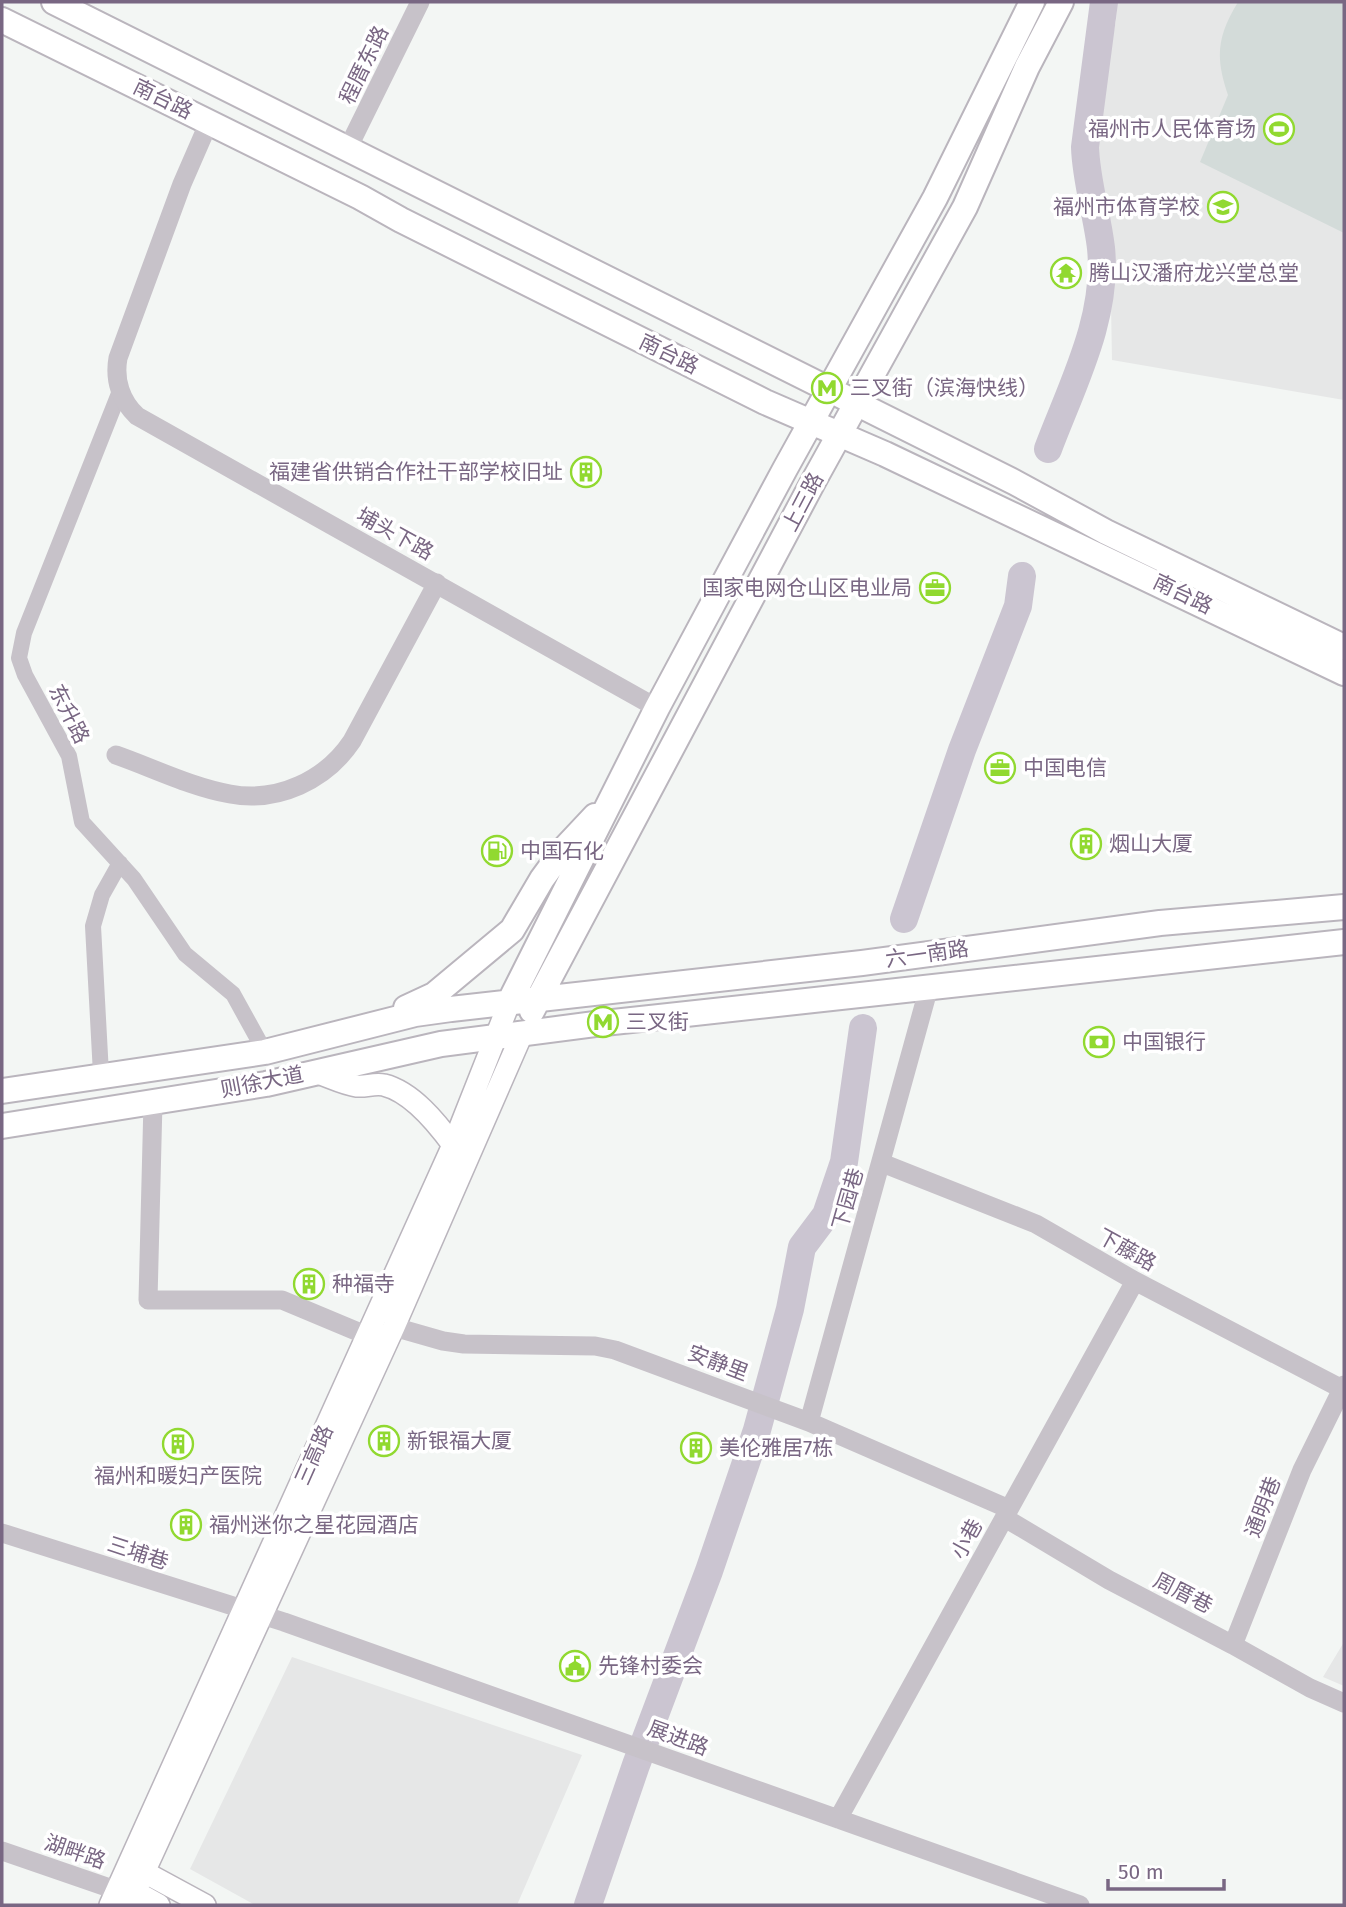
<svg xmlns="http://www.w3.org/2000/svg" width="1346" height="1907" viewBox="0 0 1346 1907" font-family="'Fira Sans','Noto Sans SC',sans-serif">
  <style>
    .built { fill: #e6e7e7 }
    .pitch { fill: #d3dbd9 }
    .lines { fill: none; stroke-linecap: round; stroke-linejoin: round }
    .river { stroke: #cbc5d1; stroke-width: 28 }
    .secondary-casing { stroke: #bab5bd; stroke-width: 24 }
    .primary-casing { stroke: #bab5bd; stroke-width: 28 }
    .minor { stroke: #c7c2c9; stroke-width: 16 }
    .tertiary { stroke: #c7c2c9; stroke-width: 19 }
    .secondary { stroke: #fff; stroke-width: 21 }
    .primary { stroke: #fff; stroke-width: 24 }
    .labels { text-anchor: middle; stroke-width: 7; stroke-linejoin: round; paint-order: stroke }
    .street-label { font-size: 21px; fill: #796783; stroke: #fff }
    .poi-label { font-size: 21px; fill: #796783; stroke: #fff; text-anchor: start }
  </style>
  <rect width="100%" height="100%" fill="#f3f6f4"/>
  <!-- built -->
  <path class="built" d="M1117 2H1344V400L1112 360 1110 250 1093 164 1092 143 1097 105 1116 21Z
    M1344 1642V1686L1323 1677Z
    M292 1657 582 1755 517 1905H255L190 1869Z"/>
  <!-- pitch -->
  <path class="pitch" d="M1238 2H1344V233L1200 162 1228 95C1215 57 1217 37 1238 2Z"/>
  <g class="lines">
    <!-- river -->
    <path class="river" d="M1048 449C1072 385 1108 318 1101 248 1097 214 1086 181 1085 147L1104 2
      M904 919 962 750 1018 606 1022 576
      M588 1905 636 1765 709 1571 757 1430 790 1309 802 1247 826 1215 844 1162 863 1028"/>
    <!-- secondary casing -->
    <g class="secondary-casing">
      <path id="secondary" d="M315 1072C328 1076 343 1084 357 1086 366 1087 374 1083 384 1085 412 1092 437 1123 453 1145
        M133 1866 205 1905
        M125 1886 159 1905
        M110 1905 453 1145 510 1001
        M129 1905 394 1327 522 1034"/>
    </g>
    <!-- primary casing -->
    <g class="primary-casing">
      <path id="primary" d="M54 2 1014 482 1106 532 1344 647
        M2 20 360 197 401 220 765 402 885 454 1344 673
        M510 1001 657 708 785 469 935 198 1032 2
        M406 1008 434 995 512 930 542 879 564 849 595 816
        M532 1011 813 482 965 207 1027 67 1061 2
        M2 1091 265 1052 415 1014 451 1009 862 963 1160 923 1344 907
        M2 1126 266 1084 441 1044 595 1024 1344 942"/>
    </g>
    <!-- minor -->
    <path class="minor" d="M120 391 24 633 19 658 25 675 69 756 82 822 134 879 185 954 233 994 265 1052
      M101 1074 93 926 102 895 120 863"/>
    <!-- tertiary -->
    <path class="tertiary" d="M209 122 182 184 118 358C114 380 121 401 137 416L657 708
      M348 148 420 2
      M116 755C153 768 191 787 230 794 278 803 326 780 352 741L437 583
      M153 1102 148 1300H282L368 1336
      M882 1163 1036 1224 1135 1281 1344 1390
      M394 1327 443 1341 464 1344 595 1346 615 1350 809 1422 1009 1509
      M809 1422 929 987
      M1005 1518 1109 1580 1233 1645 1310 1688 1344 1703
      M2 1533 284 1622 1080 1905
      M1233 1645 1302 1470 1344 1385
      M838 1819 1135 1281
      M2 1851 130 1895"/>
    <!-- secondary -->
    <use href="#secondary" class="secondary"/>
    <!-- primary -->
    <use href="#primary" class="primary"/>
  </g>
  <!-- icons -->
  <defs>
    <g id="stadium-ring" transform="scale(1.575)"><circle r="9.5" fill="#fff" stroke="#91d930" stroke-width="1.5"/><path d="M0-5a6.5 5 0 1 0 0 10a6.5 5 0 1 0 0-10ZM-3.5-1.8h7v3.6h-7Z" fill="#91d930"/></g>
    <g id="school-ring" transform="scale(1.575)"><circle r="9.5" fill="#fff" stroke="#91d930" stroke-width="1.5"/><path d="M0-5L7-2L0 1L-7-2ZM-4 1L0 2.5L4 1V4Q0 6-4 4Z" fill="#91d930"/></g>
    <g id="temple-ring" transform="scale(1.575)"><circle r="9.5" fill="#fff" stroke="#91d930" stroke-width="1.5"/><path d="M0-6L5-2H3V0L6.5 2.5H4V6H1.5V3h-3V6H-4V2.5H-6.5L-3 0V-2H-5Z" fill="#91d930"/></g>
    <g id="metro-ring" transform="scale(1.575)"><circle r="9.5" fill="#fff" stroke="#91d930" stroke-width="1.5"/><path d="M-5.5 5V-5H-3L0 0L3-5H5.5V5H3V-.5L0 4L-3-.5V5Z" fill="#91d930"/></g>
    <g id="building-ring" transform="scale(1.575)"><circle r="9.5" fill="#fff" stroke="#91d930" stroke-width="1.5"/><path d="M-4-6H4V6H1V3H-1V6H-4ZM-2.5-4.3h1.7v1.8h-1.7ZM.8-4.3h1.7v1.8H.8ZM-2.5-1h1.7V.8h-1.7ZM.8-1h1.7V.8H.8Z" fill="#91d930"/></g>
    <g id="office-ring" transform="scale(1.575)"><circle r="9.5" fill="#fff" stroke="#91d930" stroke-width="1.5"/><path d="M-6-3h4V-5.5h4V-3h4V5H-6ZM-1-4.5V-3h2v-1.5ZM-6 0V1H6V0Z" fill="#91d930"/></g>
    <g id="fuel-ring" transform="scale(1.575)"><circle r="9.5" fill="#fff" stroke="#91d930" stroke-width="1.5"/><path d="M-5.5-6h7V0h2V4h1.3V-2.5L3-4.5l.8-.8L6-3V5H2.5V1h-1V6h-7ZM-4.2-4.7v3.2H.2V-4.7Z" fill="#91d930"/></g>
    <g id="bank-ring" transform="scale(1.575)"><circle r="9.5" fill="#fff" stroke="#91d930" stroke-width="1.5"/><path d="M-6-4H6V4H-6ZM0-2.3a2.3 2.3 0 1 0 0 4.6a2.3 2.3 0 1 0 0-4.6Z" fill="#91d930"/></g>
    <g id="civic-ring" transform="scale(1.575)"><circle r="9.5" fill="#fff" stroke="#91d930" stroke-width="1.5"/><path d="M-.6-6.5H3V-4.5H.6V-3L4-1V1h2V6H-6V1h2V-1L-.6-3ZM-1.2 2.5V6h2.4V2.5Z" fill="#91d930"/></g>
  </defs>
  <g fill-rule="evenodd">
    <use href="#stadium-ring" x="1279" y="129"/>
    <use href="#school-ring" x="1223" y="207"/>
    <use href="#temple-ring" x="1066" y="273"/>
    <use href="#metro-ring" x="827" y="388"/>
    <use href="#building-ring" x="586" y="472"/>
    <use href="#office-ring" x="935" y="588"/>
    <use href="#office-ring" x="1000" y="768"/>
    <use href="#building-ring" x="1086" y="844"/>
    <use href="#fuel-ring" x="497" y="851"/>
    <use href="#metro-ring" x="603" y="1022"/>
    <use href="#bank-ring" x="1099" y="1042"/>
    <use href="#building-ring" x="309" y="1284"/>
    <use href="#building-ring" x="384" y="1441"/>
    <use href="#building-ring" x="178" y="1444"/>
    <use href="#building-ring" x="696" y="1448"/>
    <use href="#building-ring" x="186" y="1525"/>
    <use href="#civic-ring" x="575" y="1666"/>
  </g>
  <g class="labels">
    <!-- street labels -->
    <g class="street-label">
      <text transform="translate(364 65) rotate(-64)" y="7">程厝东路</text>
      <text transform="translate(163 99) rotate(26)" y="7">南台路</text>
      <text transform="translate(669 354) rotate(26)" y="7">南台路</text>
      <text transform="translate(803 502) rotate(-62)" y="7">上三路</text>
      <text transform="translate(395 534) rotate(29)" y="7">埔头下路</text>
      <text transform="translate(1183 594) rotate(26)" y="7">南台路</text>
      <text transform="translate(69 714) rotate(63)" y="7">东升路</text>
      <text transform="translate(927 954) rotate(-8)" y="7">六一南路</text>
      <text transform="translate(262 1082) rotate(-11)" y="7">则徐大道</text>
      <text transform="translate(848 1199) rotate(-74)" y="7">下园巷</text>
      <text transform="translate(1127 1250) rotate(29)" y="7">下藤路</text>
      <text transform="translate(718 1363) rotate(21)" y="7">安静里</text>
      <text transform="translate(314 1455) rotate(-66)" y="7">三高路</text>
      <text transform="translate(1263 1507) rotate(-69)" y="7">通明巷</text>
      <text transform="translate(967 1539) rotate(-61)" y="7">小巷</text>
      <text transform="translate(138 1553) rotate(18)" y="7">三埔巷</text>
      <text transform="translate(1183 1593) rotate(27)" y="7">周厝巷</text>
      <text transform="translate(678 1738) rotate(20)" y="7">展进路</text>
      <text transform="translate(75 1852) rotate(19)" y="7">湖畔路</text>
    </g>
    <!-- poi labels -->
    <g class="poi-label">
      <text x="1256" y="136" text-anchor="end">福州市人民体育场</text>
      <text x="1200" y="214" text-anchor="end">福州市体育学校</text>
      <text x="1089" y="280">腾山汉潘府龙兴堂总堂</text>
      <text x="850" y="395">三叉街（滨海快线）</text>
      <text x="563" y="479" text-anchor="end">福建省供销合作社干部学校旧址</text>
      <text x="912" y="595" text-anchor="end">国家电网仓山区电业局</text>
      <text x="1023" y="775">中国电信</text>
      <text x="1109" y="851">烟山大厦</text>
      <text x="520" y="858">中国石化</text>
      <text x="626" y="1029">三叉街</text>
      <text x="1122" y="1049">中国银行</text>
      <text x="332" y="1291">种福寺</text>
      <text x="407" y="1448">新银福大厦</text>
      <text x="719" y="1455">美伦雅居7栋</text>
      <text x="178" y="1483" text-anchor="middle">福州和暖妇产医院</text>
      <text x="209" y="1532">福州迷你之星花园酒店</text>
      <text x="598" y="1673">先锋村委会</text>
    </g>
  </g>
  <!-- border -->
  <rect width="1346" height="1907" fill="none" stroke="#796783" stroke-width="7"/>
  <!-- scale -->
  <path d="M1108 1879v10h116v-10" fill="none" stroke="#796783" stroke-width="3.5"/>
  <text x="1118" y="1879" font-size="21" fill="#796783" stroke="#ffffff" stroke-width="5" paint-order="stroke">50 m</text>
</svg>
